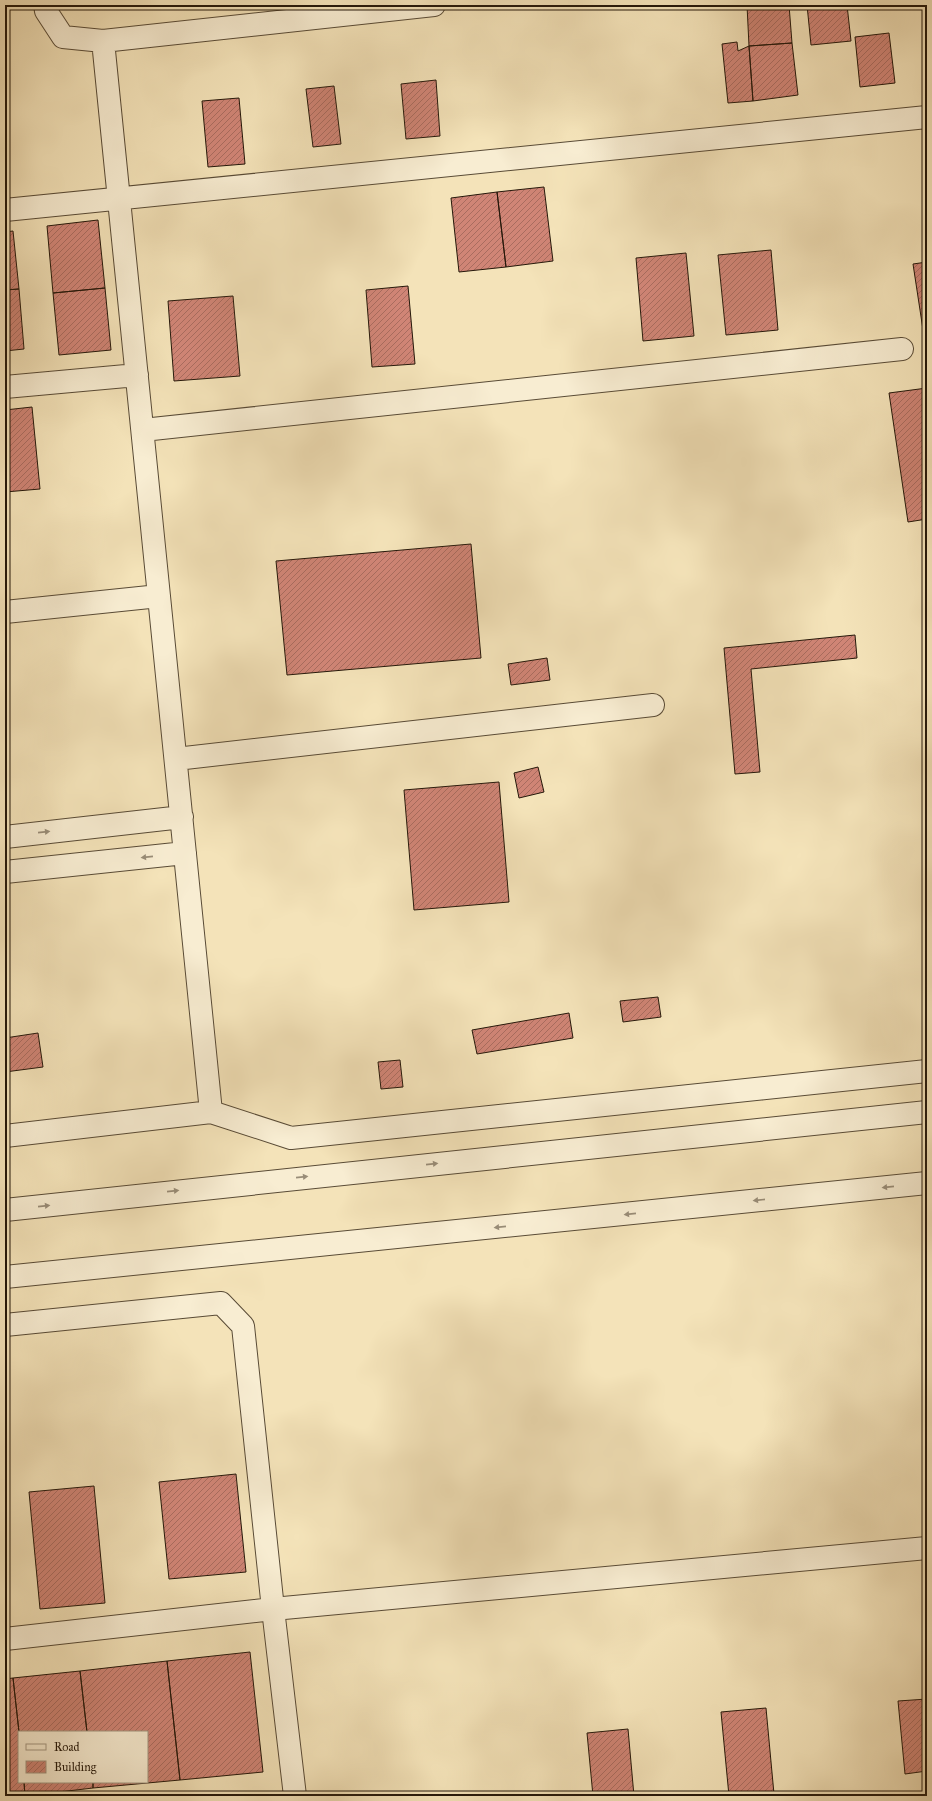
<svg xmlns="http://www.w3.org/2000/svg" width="932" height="1801" viewBox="0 0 932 1801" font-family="'IM FELL Great Primer',serif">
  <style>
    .building { fill: url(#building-hatch); stroke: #25180a }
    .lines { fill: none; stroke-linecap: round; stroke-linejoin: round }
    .street-casing { stroke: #594b36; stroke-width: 24 }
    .street { stroke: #f8edd2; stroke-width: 22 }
    .oneway { fill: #998d78 }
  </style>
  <defs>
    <pattern id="building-hatch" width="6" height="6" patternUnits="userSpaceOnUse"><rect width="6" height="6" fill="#d08576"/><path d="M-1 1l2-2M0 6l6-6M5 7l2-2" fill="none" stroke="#a96c5f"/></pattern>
  </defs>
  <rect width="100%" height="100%" fill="#f4e3b9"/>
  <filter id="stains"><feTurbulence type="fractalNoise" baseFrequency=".005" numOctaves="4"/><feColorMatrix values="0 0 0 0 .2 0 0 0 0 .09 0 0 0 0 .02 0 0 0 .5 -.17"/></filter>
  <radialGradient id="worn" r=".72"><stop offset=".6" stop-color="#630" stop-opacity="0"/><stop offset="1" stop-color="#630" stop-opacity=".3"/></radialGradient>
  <!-- building -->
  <path class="building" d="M747 5H789L792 43 749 46Z
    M807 5H847L851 41 811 45Z
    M889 33 895 83 860 87 855 37Z
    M737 42 738 51 749 46 753 101 728 103 722 44Z
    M792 43 798 95 753 101 749 46Z
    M436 80 440 136 406 139 401 84Z
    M334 86 341 144 313 147 306 89Z
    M239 98 245 164 208 167 202 101Z
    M544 187 553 261 506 267 497 192Z
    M497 192 506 267 459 272 451 198Z
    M98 220 105 288 53 293 47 226Z
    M13 231 19 289 5 290V232Z
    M771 250 778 330 726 335 718 255Z
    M686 253 694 336 643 341 636 258Z
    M927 262V356L913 264Z
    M408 286 415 364 372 367 366 290Z
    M105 288 111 350 59 355 53 293Z
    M19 289 24 349 5 351V290Z
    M233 296 240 376 174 381 168 301Z
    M927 388V519L908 522 889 393Z
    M32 407 40 489 5 492V410Z
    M471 544 481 658 287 675 276 561Z
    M855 635 857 658 751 669 760 772 735 774 724 648Z
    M547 658 550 680 511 685 508 664Z
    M538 767 544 792 519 798 514 773Z
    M499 782 509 902 414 910 404 790Z
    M658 997 661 1017 623 1022 620 1001Z
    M569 1013 573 1038 477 1054 472 1030Z
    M38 1033 43 1067 5 1072V1038Z
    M400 1060 403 1087 381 1089 378 1062Z
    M236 1474 246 1572 169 1579 159 1482Z
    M94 1486 105 1603 40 1609 29 1492Z
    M250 1652 263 1772 180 1780 167 1661Z
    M167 1661 180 1780 93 1788V1782H147V1732H87L80 1671Z
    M80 1671 87 1732H19L13 1678Z
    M13 1678 19 1732V1782H24L25 1796H5V1679Z
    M927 1699V1771L905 1774 898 1701Z
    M766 1708 774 1794 729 1796 721 1712Z
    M628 1729 634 1796H593L587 1733Z
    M24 1782H93V1788L25 1796Z"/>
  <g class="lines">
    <!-- street casing -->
    <g class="street-casing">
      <path id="street" d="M45 5 46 11 63 37 103 41 434 5
        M103 41 211 1112
        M5 210 927 117
        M5 387 137 375
        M143 430 902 349
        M5 612 159 596
        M176 759 653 705
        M5 837 182 817
        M5 872 185 853
        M5 1136 211 1112 291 1138 927 1071
        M5 1210 927 1112
        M5 1277 927 1183
        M5 1325 221 1303 243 1326 273 1609 295 1796
        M5 1639 273 1609 927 1548"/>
    </g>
    <!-- street -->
    <use href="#street" class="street"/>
  </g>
  <!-- one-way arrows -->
  <defs><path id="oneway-solid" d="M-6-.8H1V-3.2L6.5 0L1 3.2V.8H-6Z"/></defs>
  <g class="oneway">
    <use href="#oneway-solid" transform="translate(44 832) rotate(-6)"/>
    <use href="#oneway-solid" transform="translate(147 857) rotate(174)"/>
    <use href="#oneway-solid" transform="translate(432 1164) rotate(-6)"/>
    <use href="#oneway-solid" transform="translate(302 1177) rotate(-6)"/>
    <use href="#oneway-solid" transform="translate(888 1187) rotate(174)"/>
    <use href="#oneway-solid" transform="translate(173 1191) rotate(-6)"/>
    <use href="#oneway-solid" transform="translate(759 1200) rotate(174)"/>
    <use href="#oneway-solid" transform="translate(44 1206) rotate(-6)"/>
    <use href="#oneway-solid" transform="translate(630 1214) rotate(174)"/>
    <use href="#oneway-solid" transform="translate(500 1227) rotate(174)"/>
  </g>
  <!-- margin -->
  <rect width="932" height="1801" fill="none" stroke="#f4e3b9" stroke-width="20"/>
  <rect x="6" y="6" width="920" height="1789" fill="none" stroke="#25180a" stroke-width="2"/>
  <rect x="10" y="10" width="912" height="1781" fill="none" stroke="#25180a"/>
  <!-- legend -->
  <rect x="18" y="1731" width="130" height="52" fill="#f8edd2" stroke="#a49882"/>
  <rect x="26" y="1744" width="20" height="6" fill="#f8edd2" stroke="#a49882"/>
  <text x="54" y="1751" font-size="12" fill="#25180a">Road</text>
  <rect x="26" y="1761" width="20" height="12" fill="url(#building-hatch)" stroke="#a49882"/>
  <text x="54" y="1771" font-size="12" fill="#25180a">Building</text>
  <rect width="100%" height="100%" filter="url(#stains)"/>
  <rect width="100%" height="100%" fill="url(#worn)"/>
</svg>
